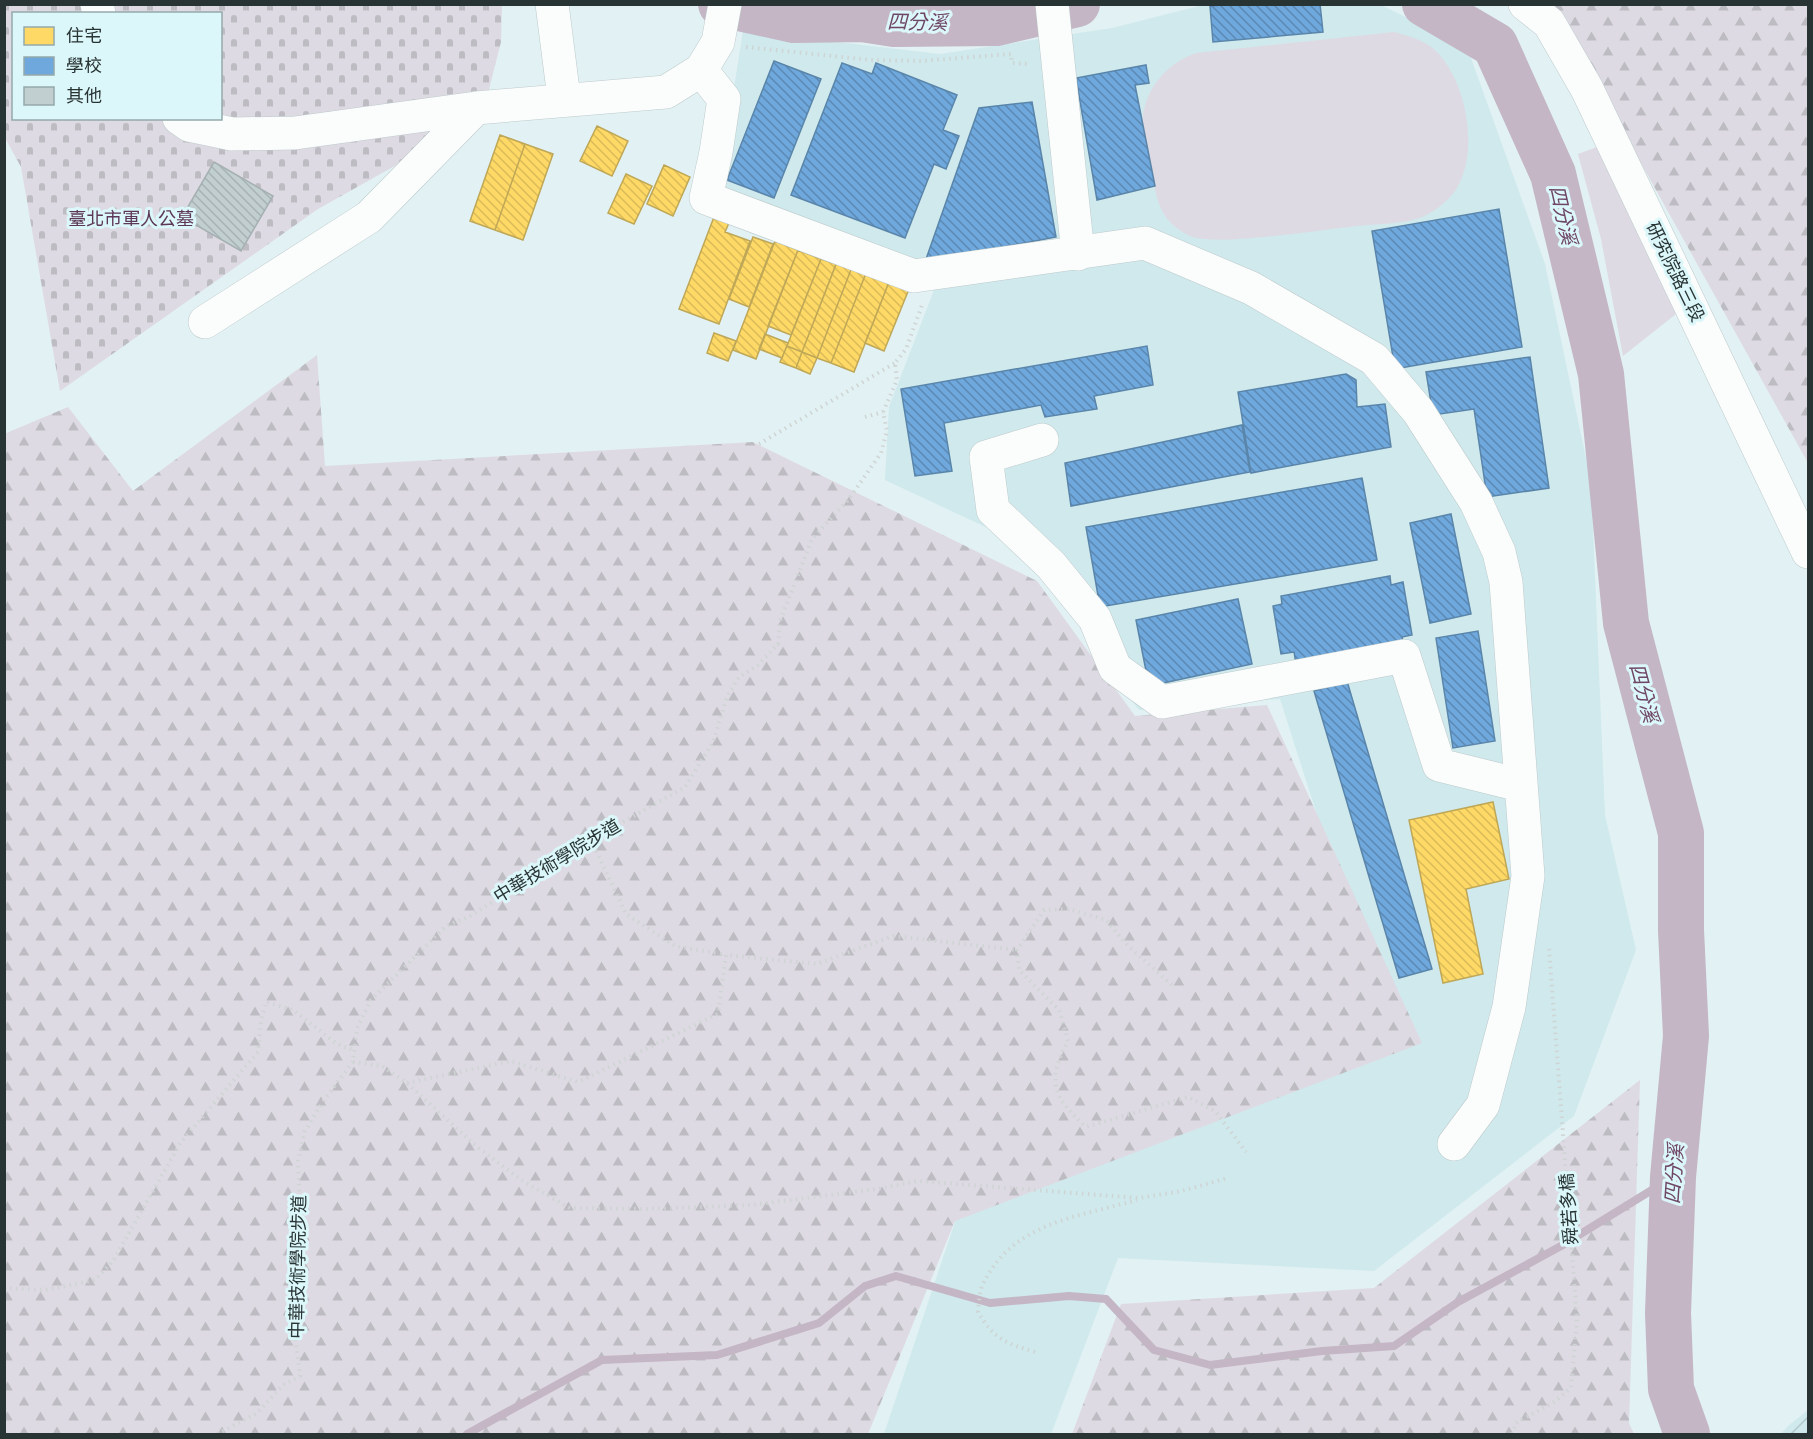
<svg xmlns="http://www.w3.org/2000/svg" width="1813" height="1439" viewBox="0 0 1813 1439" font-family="'Sofia Sans Condensed','Noto Sans TC',sans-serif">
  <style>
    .built { fill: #cfe9ec }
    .industrial { fill: url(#industrial-furrows) }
    .green { fill: #dedae3 }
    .forest { fill: url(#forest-firs) }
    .cemetery { fill: url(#cemetery-stones); fill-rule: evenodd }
    .homes { fill: url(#homes-back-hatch); stroke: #bea757; stroke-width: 1.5 }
    .schools { fill: url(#schools-back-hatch); stroke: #5a85aa; stroke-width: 1.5 }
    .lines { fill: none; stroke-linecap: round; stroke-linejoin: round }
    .stream { stroke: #c4b6c5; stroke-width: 8 }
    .river { stroke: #c4b6c5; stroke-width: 46 }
    .building { fill: url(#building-back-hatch); stroke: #a5b0b2; stroke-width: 1.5 }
    .minor-casing { stroke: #becacb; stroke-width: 34 }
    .path { stroke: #cfd4d4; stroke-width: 4; stroke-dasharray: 1.5 4.5; stroke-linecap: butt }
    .minor { stroke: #fbfdfd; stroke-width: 33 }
    .labels { text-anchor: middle; stroke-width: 6; stroke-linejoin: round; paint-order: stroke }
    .park-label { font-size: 18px; fill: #5d3757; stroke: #dcf7f9 }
    .street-label { font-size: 18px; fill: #283334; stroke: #dcf7f9 }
    .water-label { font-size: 20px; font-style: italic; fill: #6e4666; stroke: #dcf7f9 }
  </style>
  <defs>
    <pattern id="industrial-furrows" width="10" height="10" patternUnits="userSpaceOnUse" patternTransform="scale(1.5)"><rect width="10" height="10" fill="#cfe9ec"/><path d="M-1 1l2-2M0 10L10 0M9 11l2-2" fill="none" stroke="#b2c8cb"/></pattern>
    <pattern id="forest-firs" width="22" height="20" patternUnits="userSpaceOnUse" patternTransform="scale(1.5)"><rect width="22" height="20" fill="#dedae3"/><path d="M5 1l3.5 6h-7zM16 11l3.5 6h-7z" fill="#bebcc3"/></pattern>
    <pattern id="cemetery-stones" width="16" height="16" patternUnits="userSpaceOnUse" patternTransform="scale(1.5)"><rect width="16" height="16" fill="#dedae3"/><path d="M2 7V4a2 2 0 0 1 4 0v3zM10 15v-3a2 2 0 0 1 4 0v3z" fill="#bebcc3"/></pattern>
    <pattern id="homes-back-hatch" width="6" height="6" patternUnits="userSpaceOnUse" patternTransform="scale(1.5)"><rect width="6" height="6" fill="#ffd966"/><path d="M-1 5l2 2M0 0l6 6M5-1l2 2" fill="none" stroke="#dbbb59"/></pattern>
    <pattern id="schools-back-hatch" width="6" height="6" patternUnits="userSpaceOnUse" patternTransform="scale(1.5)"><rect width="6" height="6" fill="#6fa8dc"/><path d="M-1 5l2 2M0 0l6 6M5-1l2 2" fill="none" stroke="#5b89b3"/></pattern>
    <pattern id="building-back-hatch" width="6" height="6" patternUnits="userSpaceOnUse" patternTransform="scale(1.5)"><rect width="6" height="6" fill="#c1cfd1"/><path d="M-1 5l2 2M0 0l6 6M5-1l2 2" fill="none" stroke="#a6b2b4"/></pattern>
  </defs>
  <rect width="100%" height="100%" fill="#e2f1f3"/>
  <!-- built -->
  <path class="built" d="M1203 5H1381L1467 47 1545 264 1591 482 1605 815 1636 950 1574 1116 1374 1271 1118 1258 1051 1434H884L963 1198 1382 1018 1280 699 1139 710 1104 664 1050 581 992 530 885 480 889 407 941 272 718 189 743 31 940 54 1112 28Z"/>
  <!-- industrial -->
  <path class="industrial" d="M1808 1410V1434H1781L1788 1426Z"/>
  <!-- green -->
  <path class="green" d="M1394 32C1408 36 1424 40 1435 50 1470 83 1484 171 1444 203 1437 209 1425 217 1416 219 1398 224 1376 224 1357 226 1326 229 1214 247 1190 236 1157 220 1156 196 1151 164 1148 150 1141 130 1143 115 1148 84 1169 63 1196 53Z
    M1597 147 1676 314 1623 356 1601 239 1578 154Z"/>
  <!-- forest -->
  <path class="forest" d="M1553 5H1808V463Z
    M317 355 325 466 753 442 1037 581 1135 716 1267 705 1422 1043 955 1221 868 1434H5L4 434 68 407 133 491Z
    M1640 1080 1629 1423 1634 1434H1072L1121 1304 1374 1288Z"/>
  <!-- cemetery -->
  <path class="cemetery" d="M4 5H502L501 42 482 117 318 209 60 391 21 167 5 138ZM14 14H220V118H14Z"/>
  <!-- homes -->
  <path class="homes" d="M597 126 628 141 612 176 580 161Z
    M500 135 525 144 495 230 470 221Z
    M525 144 553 154 523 240 495 230Z
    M664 165 690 177 673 216 647 204Z
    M626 174 652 186 634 224 608 213Z
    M714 217 729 223 725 232 750 241 719 324 679 309Z
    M753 237 773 244 749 307 729 299Z
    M775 241 798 250 756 359 733 350Z
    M798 250 821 259 791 335 768 326Z
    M821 259 836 264 802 352 787 346Z
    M837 262 852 267 817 358 802 352Z
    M852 267 866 273 831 363 817 358Z
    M866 273 889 282 854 372 831 363Z
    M889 282 909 289 884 351 865 343Z
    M714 333 736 341 728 361 707 353Z
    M765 334 788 343 782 358 759 349Z
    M787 346 802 352 796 368 780 362Z
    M802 352 817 358 810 374 796 368Z
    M1493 802 1509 879 1466 889 1483 974 1443 983 1409 820Z"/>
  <!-- schools -->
  <path class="schools" d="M1233 4H1320L1323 32 1213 42 1210 6Z
    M774 61 821 79 774 198 727 180Z
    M842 63 872 74 876 63 957 95 943 130 959 136 946 169 934 164 905 238 791 195Z
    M1146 65 1149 83 1135 85 1155 186 1097 200 1076 78Z
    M1032 102 1056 237 925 262 979 108Z
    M1499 209 1522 347 1395 369 1372 231Z
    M1147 346 1153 385 1094 396 1097 409 1045 417 1041 405 944 423 952 471 915 476 901 389Z
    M1530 357 1549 488 1487 497 1474 409 1433 415 1426 372Z
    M1346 374 1356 380 1357 407 1385 404 1391 447 1251 473 1238 392Z
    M1242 425 1250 472 1071 506 1065 463Z
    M1362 478 1377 560 1100 607 1086 527Z
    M1451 514 1471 614 1430 623 1410 523Z
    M1390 576 1391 585 1403 582 1412 635 1402 637 1404 645 1296 664 1294 652 1281 654 1273 606 1282 604 1281 596Z
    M1238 599 1252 664 1149 686 1136 620Z
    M1478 631 1495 741 1453 748 1436 638Z
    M1347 681 1432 969 1399 978 1314 691Z"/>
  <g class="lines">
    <!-- stream -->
    <path class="stream" d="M467 1434 602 1360 717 1355 819 1323 865 1286 896 1276 990 1303 1069 1296 1106 1299 1154 1350 1210 1365 1322 1351 1394 1346 1458 1302 1561 1246 1673 1177"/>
    <!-- river -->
    <path class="river" d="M721 4 794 20 862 19 894 24 996 23 1077 4
      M1425 4 1495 45 1553 174 1601 374 1626 623 1681 833V930L1686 1036 1673 1177 1668 1313 1671 1389 1687 1434"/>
  </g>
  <!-- building -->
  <path class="building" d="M214 162 273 196 241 251 182 217Z"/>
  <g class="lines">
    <!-- minor casing -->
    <g class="minor-casing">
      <path id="minor" d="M97 4 99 14
        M552 4 564 98
        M1052 4 1078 254
        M1525 4 1549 23 1587 89 1808 552
        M701 70 724 99 716 152 706 198 914 276 1145 243 1251 288 1374 359 1418 411 1476 502 1499 552 1506 582 1528 876 1509 1007 1483 1105 1454 1144
        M179 118 189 125 232 134 295 133 476 108 666 92 701 70 718 42 725 4
        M205 322 369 217 476 108
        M1042 440 986 457 993 510 1051 565 1095 619 1115 668 1162 702 1404 656 1439 765 1520 785"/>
    </g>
    <!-- path -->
    <path class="path" d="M746 47 871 60 921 61 1011 54 1012 63 1029 64
      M865 417 883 412
      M759 444 895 363
      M778 644 784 647
      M591 840 626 914 675 946 726 955
      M1172 985 1128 946 1106 920 1069 909 1044 910 1017 950 1019 970 1059 1010 1068 1041C1046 1081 1053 1097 1086 1127L1188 1097 1215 1111 1246 1152
      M353 1062 382 1066 407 1083 477 1147 523 1181 570 1208 647 1209 751 1205 877 1189 918 1181 1139 1198 1182 1191 1228 1178
      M407 1083 511 1061 578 1082 718 1014 726 955 817 964 893 936 1017 950
      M4 1288 45 1290 95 1280 113 1261 181 1142 258 1052 261 1021 266 1002 293 1010 337 1044 354 1050
      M1035 1352C1005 1343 994 1339 978 1312 979 1303 979 1292 983 1284 1013 1222 1078 1217 1137 1200
      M217 1434 256 1414 283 1385 300 1376 294 1326 301 1244 298 1161 305 1131 324 1100 353 1062 357 1028 371 1000 446 926 470 916 591 840 685 787 713 742 727 697 739 677 758 665 778 644 780 621 812 539 849 499 881 453 887 431 883 412 897 380 895 363 906 349 922 305
      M1512 1434 1516 1423 1554 1402 1571 1388 1577 1319 1549 949"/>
    <!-- minor -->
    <use href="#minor" class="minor"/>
  </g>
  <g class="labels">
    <!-- park labels -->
    <g class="park-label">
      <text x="131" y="225">臺北市軍人公墓</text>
    </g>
    <!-- street labels -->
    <g class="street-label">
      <text transform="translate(1675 272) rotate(64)" y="6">研究院路三段</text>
      <text transform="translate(557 861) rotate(-31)" y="6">中華技術學院步道</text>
      <text transform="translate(1569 1209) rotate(-94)" y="6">舜若多橋</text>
      <text transform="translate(298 1267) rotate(-89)" y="6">中華技術學院步道</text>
    </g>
    <!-- water labels -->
    <g class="water-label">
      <text transform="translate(917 22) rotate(1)" y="7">四分溪</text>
      <text transform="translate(1563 215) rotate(77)" y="7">四分溪</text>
      <text transform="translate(1644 693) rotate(75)" y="7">四分溪</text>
      <text transform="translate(1674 1174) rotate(-86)" y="7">四分溪</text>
    </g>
  </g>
  <!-- border -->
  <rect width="1813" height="1439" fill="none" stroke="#283334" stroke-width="12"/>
  <!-- legend -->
  <rect x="12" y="12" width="210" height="108" fill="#dcf7f9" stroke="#94a9aa" stroke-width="1.5"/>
  <rect x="24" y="27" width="30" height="18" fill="#ffd966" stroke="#94a9aa" stroke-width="1.5"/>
  <text x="66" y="42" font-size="18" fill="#283334">住宅</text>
  <rect x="24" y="57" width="30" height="18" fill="#6fa8dc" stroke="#94a9aa" stroke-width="1.5"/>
  <text x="66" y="72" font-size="18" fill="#283334">學校</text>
  <rect x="24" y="87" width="30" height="18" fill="#c1cfd1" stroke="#94a9aa" stroke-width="1.5"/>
  <text x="66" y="102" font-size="18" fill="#283334">其他</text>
</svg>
